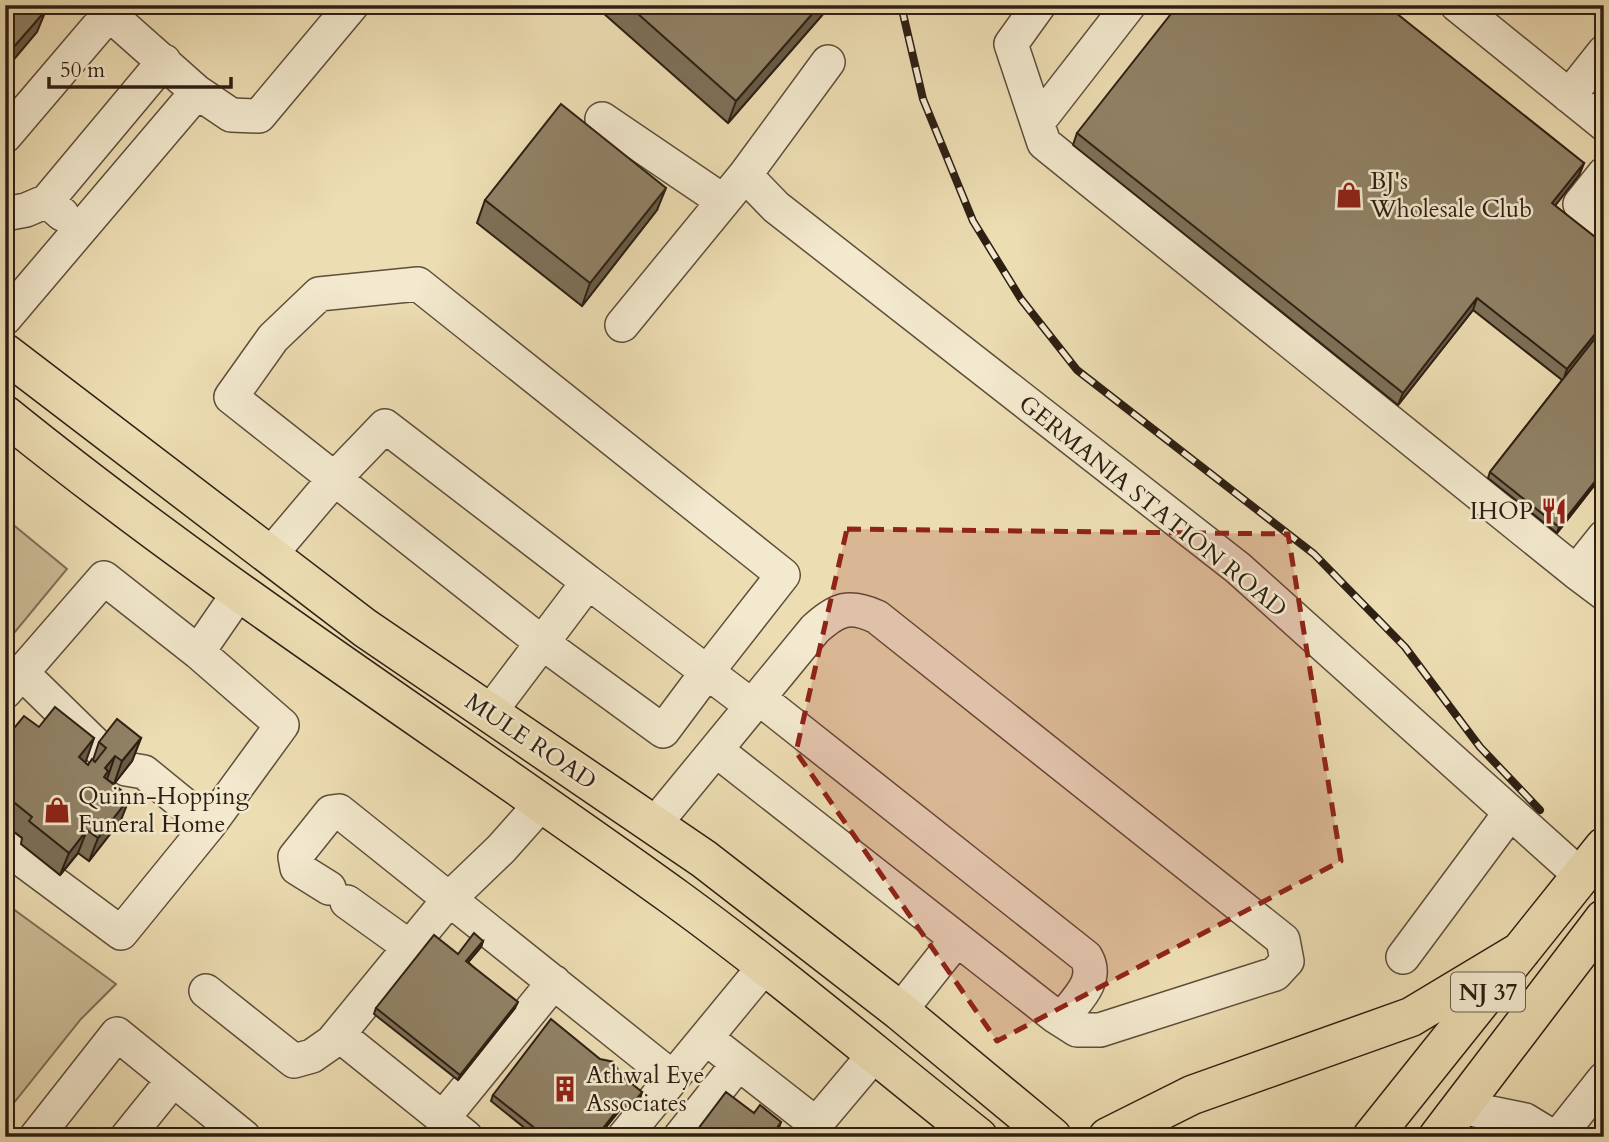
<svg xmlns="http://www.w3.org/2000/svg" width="1609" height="1142" viewBox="0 0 1609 1142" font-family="Cardo,serif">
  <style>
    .green { fill: #cdbd98; stroke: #7e6e56; stroke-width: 2 }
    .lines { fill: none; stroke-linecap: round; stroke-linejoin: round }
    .minor-casing { stroke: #5e4e3b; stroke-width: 36 }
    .major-casing { stroke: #2e1f13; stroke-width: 41 }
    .highway-casing { stroke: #2e1f13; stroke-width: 41 }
    .minor { stroke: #f3e9ce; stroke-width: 33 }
    .major { stroke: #edddb3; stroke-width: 38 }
    .highway { stroke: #edddb3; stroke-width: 38 }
    .rail-casing { stroke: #2e1f13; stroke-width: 8 }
    .rail { stroke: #f3e9ce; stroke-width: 5; stroke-dasharray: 16; stroke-linecap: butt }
    .wall { fill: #7d7058; stroke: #2e1f13; stroke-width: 2 }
    .shaded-wall { fill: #665b47; stroke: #2e1f13; stroke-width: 2 }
    .building { fill: #918266; stroke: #2e1f13; stroke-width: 2 }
    .marked { fill: #8f2418; fill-opacity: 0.2; stroke: #8f2418; stroke-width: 5; stroke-dasharray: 14 9; stroke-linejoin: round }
    .labels { text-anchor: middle; stroke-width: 5; stroke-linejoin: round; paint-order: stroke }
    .shield { fill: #f3e9ce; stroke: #695c4b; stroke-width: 2 }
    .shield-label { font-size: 23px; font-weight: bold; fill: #2e1f13 }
    .poi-label { font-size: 24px; fill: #2e1f13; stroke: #f3e9ce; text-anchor: start }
    .street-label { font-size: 24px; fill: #2e1f13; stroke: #f3e9ce }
  </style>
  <rect width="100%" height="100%" fill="#edddb3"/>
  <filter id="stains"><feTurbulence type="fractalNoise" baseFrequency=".00286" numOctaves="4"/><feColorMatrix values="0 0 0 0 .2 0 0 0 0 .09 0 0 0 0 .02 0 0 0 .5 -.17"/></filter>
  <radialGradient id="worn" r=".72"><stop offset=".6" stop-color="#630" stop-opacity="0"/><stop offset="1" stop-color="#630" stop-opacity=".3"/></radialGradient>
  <!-- green -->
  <path class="green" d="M5 518 67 569 5 644Z
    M5 903 116 984 81 1019 5 1114Z"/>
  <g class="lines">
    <!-- minor casing -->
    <g class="minor-casing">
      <path id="minor" d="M1039 5 1011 44 1044 143 1576 572 1604 537
        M1457 5 1604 124
        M828 62 745 175 776 207 1238 568 1580 875
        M197 92 231 115 259 116 352 5
        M1569 96 1604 52
        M602 119 723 201
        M1038 122 1129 5
        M5 136 109 14
        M1604 174 1580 204 1604 222
        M47 201 164 61
        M5 214 26 210 47 201 62 214
        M5 318 197 92 99 5
        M622 325 745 175
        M270 555 336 477 385 426 588 582
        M1576 572 1604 593
        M198 652 238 594
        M22 673 102 751
        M5 692 104 578 198 652 282 725 209 825 144 772 126 769
        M759 698 1086 957C1100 981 1075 1001 1061 1020
        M490 712 588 582 707 672 783 575 418 284 319 294 273 338 231 397 541 642 663 731 707 672 752 706
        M654 825 815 629C837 609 849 604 877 617L1283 940 1287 961 1275 974 1100 1030H1077L1055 1016 716 750
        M5 847 121 933 209 825
        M329 888 297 868 295 857 331 812 339 811 673 1078
        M347 902 411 948
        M1403 957 1510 813
        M206 991 294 1061 312 1056 332 1042 451 897 501 849 541 804
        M900 1011 957 939
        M339 1035 466 1137
        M706 1038 816 1124
        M1461 1107 1525 1120 1553 1137
        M443 1118 554 982
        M36 1137 117 1034 244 1137
        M127 1137 173 1080
        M624 1137 764 967
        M680 1137 738 1064
        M817 1137 816 1124 874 1055
        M1558 1137 1604 1079"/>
    </g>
    <!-- major casing -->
    <g class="major-casing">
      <path id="major" d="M5 353 365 628 704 859 900 1011 1052 1137
        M5 415C220 589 453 737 677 899 780 974 878 1058 978 1137"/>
    </g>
    <!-- highway casing -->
    <g class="highway-casing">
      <path id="highway" d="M1108 1137 1192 1095 1411 1017 1521 951
        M1372 1137 1604 847
        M1438 1137 1604 919"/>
    </g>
    <!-- minor -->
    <use href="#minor" class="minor"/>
    <!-- major -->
    <use href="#major" class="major"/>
    <!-- highway -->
    <use href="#highway" class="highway"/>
    <!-- rail casing -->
    <g class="rail-casing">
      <path id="rail" d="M901 5 923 99 973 221 1021 299 1077 370 1314 554 1405 647 1480 747 1540 810"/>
    </g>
    <!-- rail -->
    <use href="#rail" class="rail"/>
  </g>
  <!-- wall -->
  <path class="wall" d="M594 5H831L728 123Z
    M1077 133 1584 163 1579 175 1555 205 1604 473 1557 533 1488 478 1490 472 1562 380 1473 310 1398 405 1073 145Z
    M485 200 657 210 582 306 477 223Z
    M39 727 94 738 84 762 88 765 93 760 99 742 141 738 132 761 114 784 106 779 121 820 89 861 78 853 60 875 21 844 22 838 5 825V739Z
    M483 941 481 947 468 962 515 1008 458 1080 374 1014 376 1008 458 954Z
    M642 1092 640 1098 630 1111 623 1106 598 1137H536L491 1101 493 1095Z"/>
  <!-- shaded-wall -->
  <path class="shaded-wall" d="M820 5H831L728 123 736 101Z
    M46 10 37 32 5 70V57Z
    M1584 163 1579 175 1548 215 1552 203Z
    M666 188 657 210 582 306 590 283Z
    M1477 298 1473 310 1398 405 1403 393Z
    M1604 323V329L1563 381 1567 369Z
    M1604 470V473L1557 533 1559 527Z
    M94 738 86 761 70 780 79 757Z
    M141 738 132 761 114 784 122 761Z
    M115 756 107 779 100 794 105 768Z
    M130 797 121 820 89 861 98 838Z
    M87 830 78 853 60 875 69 853Z
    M483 941 481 947 464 967 466 961Z
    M518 1002 515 1008 458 1080 460 1075Z
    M642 1092 640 1098 630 1111 632 1105Z
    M625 1100 623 1106 598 1137H596Z
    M781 1122 776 1137 774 1132Z"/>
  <!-- building -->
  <path class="building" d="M5 5H41L46 10 5 57Z
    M628 5H820L736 101Z
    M1178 5H1386L1584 163 1552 203 1604 244V323L1567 369 1477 298 1403 393 1077 133Z
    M561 104 666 188 590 283 485 200Z
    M1604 327V470L1559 527 1490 472Z
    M55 707 94 738 79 757 88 765 92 759 95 762 106 748 99 742 117 719 141 738 122 761 115 756 105 768 108 771 104 777 130 797 98 838 87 830 69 853 29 821 32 817 5 795V739L24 716 39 727Z
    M474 933 483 941 466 961 518 1002 460 1075 376 1008 434 935 458 954Z
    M551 1019 600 1059 614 1062 620 1074 642 1092 632 1105 625 1100 596 1137H546L493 1095Z
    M726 1092 754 1113 760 1105 781 1122 774 1132 780 1137H692Z"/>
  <!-- marked area -->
  <path class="marked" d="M847 529 1288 534 1341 861 997 1041 796 752Z"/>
  <!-- icons -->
  <defs>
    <g id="shop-bare" transform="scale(2.1)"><path d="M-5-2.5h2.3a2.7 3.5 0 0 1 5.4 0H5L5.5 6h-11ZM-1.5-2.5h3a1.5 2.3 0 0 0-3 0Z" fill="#8f2418" stroke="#f3e9ce" stroke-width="2.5" paint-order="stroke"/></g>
    <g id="restaurant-bare" transform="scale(2.1)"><path d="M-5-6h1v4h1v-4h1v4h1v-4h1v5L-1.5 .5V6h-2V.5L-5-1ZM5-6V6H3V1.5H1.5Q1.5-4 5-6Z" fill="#8f2418" stroke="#f3e9ce" stroke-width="2.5" paint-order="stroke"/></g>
    <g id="building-bare" transform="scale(2.1)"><path d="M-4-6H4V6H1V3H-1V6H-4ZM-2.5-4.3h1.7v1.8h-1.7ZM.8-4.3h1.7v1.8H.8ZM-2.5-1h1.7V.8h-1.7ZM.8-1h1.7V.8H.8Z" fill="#8f2418" stroke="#f3e9ce" stroke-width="2.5" paint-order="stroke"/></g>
  </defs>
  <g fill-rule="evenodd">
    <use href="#shop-bare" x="1349" y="195"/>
    <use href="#restaurant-bare" x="1554" y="511"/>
    <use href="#shop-bare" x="57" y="810"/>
    <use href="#building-bare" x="565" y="1089"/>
  </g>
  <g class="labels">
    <!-- shield labels -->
    <rect class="shield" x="1451" y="972.5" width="74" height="39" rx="5"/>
    <g class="shield-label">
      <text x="1488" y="1000">NJ 37</text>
    </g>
    <!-- poi labels -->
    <g class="poi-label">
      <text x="1370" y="189">BJ's<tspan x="1370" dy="28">Wholesale Club</tspan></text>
      <text x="1533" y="519" text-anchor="end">IHOP</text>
      <text x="78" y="804">Quinn-Hopping<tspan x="78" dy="28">Funeral Home</tspan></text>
      <text x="586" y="1083">Athwal Eye<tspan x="586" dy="28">Associates</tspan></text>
    </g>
    <!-- street labels -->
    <g class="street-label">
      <text transform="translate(1153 506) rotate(39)" y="8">GERMANIA STATION ROAD</text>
      <text transform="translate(531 741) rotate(34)" y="8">MULE ROAD</text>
    </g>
  </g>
  <!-- margin -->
  <rect width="1609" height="1142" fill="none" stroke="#edddb3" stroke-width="28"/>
  <rect x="7" y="7" width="1595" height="1128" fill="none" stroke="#2e1f13" stroke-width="3.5"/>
  <rect x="14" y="14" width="1581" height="1114" fill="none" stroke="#2e1f13" stroke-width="2"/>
  <!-- scale -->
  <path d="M49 77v10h182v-10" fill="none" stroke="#2e1f13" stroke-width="3.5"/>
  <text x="60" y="77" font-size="21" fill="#2e1f13" stroke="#f3e9ce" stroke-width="5" paint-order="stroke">50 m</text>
  <rect width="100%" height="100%" filter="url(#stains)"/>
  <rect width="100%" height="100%" fill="url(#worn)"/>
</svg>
